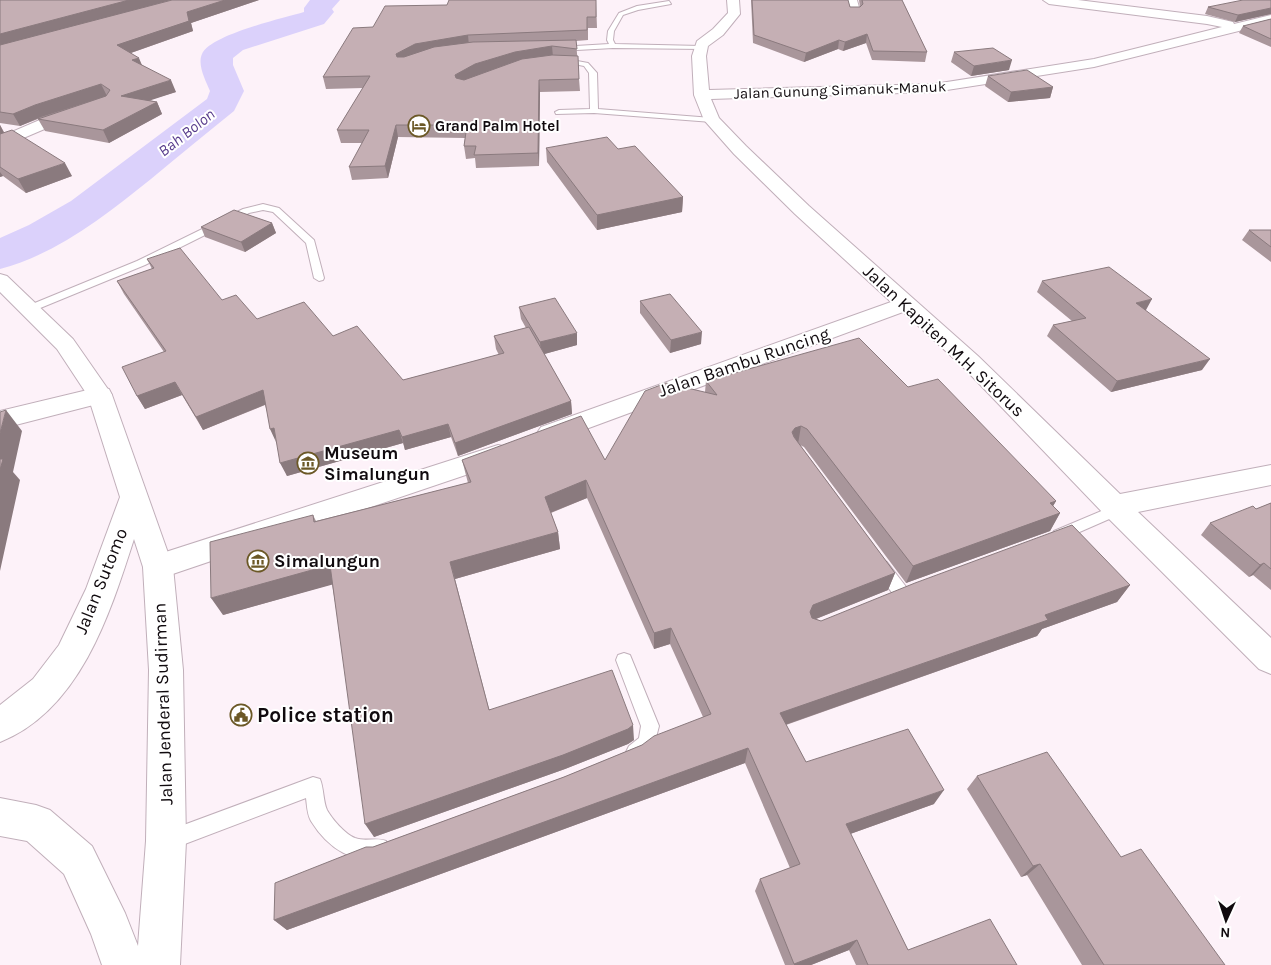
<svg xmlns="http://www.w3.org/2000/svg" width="1271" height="965" viewBox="0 0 1271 965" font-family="Karla,sans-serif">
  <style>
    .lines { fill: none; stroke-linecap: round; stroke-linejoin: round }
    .river { fill: #dbd1fb; fill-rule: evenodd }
    .service-casing { stroke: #c1afba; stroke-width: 2 }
    .minor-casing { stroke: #c1afba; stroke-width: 2 }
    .primary-casing { stroke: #c1afba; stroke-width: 2 }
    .service { fill: #fff; fill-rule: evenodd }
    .minor { fill: #fff; fill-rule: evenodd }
    .primary { fill: #fff; fill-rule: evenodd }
    .wall { fill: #a9969b }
    .shaded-wall { fill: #8a7a7e }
    .building { fill: #c5afb4; stroke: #8a7a7e }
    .labels { text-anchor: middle; stroke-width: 4; stroke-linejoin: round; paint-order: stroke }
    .far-street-label { font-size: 15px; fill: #100a0e; stroke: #fff }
    .far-poi-label { font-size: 15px; font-weight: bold; fill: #100a0e; stroke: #fff; text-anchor: start }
    .far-water-label { font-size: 16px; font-style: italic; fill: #573b8b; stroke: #fff }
    .street-label { font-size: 18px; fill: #100a0e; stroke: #fff }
    .poi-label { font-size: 18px; font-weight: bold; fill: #100a0e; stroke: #fff; text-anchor: start }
    .near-poi-label { font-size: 21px; font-weight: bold; fill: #100a0e; stroke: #fff; text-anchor: start }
  </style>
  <rect width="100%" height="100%" fill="#fdf2f9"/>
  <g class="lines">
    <!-- river -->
    <path class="river" d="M310 0H340L332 9 334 12 324 24 243 50 233 58V65L244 91 234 111C206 134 178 156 151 179 106 215 57 254 0 269V238L29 225 71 201 207 99 210 91C206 81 197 65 202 54 210 35 283 18 304 12V8Z"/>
    <!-- service casing -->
    <g class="service-casing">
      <path id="service" d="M669 1 671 4 638 10 623 15 614 31 613 40 615 44 701 46 704 48 703 49 613 48 559 51 556 49 559 47 609 44 607 40 608 31 619 13 637 6Z
        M561 58 588 63 597 73 598 109 712 118 716 120 712 122 594 113 556 114 555 112 559 110 590 109 589 73 584 66 559 61V59Z
        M263 204 279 208 314 240 324 278 323 280 319 281 314 278 306 243 273 212 263 210 249 213 145 265 33 311H25L24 309 25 307 137 261 243 209Z
        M1118 504 1123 505 1125 509 1123 513 1059 541 1054 539 1052 535 1054 531Z
        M882 560 887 562 907 588 910 593 907 598C893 602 884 580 877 570L874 566 877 562Z
        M624 653 630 655 659 726 653 749 635 761 629 758 626 752 629 746 639 738 641 726 616 660 618 655Z
        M313 777 320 779C324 789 323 801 327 810 332 819 345 834 355 838 366 842 376 837 386 841L389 848 386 855C355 868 327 847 311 821 307 814 307 805 306 798L169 850 162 847 159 840 162 833Z"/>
    </g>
    <!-- minor casing -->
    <g class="minor-casing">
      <path id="minor" d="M727 0H739L740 14 723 35 708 46 706 56 709 90 934 84 1094 59 1222 27 1207 24 1049 4 1043 0H1078L1207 16 1233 22 1234 24 1271 15V23L1094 67 934 92 711 99 719 118 746 146 809 206 978 356 1120 494 1271 465V485L1138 512 1271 638V674L1259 669 1104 514 962 366 903 312 559 439 550 442 541 439 537 433 541 427 891 302 795 214 734 154 704 120 694 95 692 56 697 41 713 29 728 13Z
        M845 0H857L860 11 858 14H850Z
        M76 108 82 110 84 113 82 116 54 125 0 148V137L42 119Z
        M100 387 109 389 112 395 109 401 0 429V411Z
        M498 445 507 447 511 454 507 461 158 579 147 576 143 567 147 558Z"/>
    </g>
    <!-- primary casing -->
    <g class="primary-casing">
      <path id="primary" d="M0 274 7 276 73 339 112 395 173 567 183 670 186 841 180 965H102L91 934 64 874 27 841 0 836V798L36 805 50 810 92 846 125 913 138 946 146 841 149 670 143 567 134 539C110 614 80 710 0 742V705L33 679 59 645 86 589 120 497 88 396 57 349 0 292Z"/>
    </g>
    <!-- service -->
    <use href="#service" class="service"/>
    <!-- minor -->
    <use href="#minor" class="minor"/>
    <!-- primary -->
    <use href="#primary" class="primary"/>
  </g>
  <!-- wall -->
  <path class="wall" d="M0 0H259L191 23 193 31 131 53 143 66 176 92 149 100 157 102 162 114 109 143 45 131 38 119 20 126 0 123Z
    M596 0 597 28H588V40L576 41 580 91 540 92 539 166 476 168 475 158 466 159 464 146 465 138 398 137 388 178 352 180 349 167 363 143H341L337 130 363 88 326 89 323 77 373 27 447 5Z
    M751 0H848L850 7H860L859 0H902L927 52 925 62 872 60 866 43 843 51 838 49 804 62 753 43Z
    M1271 0V14L1235 22 1205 14 1208 7Z
    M1271 19V47L1239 33 1243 26Z
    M954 52 1009 70 971 76 951 62Z
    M988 76 1053 87 1050 98 1008 102 985 86Z
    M0 125 4 132 72 176 26 193 3 176 0 177Z
    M546 148 618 149 683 197 682 212 597 230 547 162Z
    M272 223 276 233 245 252 205 237 201 227Z
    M1249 230H1271V262L1242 240Z
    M147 259 257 319 333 336 403 380 499 355 496 349 494 336 526 328 521 319 519 307 577 345 544 354 571 401 572 414 458 456 451 437 405 450 403 443 287 476 265 405 203 430 182 395 145 409 137 396 164 352 124 294 117 281 152 269Z
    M1042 281 1146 310H1145L1202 370 1111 392 1047 336 1053 325 1072 321 1037 292Z
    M640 301 701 344 670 353 640 313Z
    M706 381 908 387 1056 501 1053 506 1060 513 1050 531 906 583 804 447 800 445 895 573 888 590 816 619 821 621 1130 585 1117 602 1042 629 1037 636 786 725 806 762 934 804 850 834 908 950 1017 965H856L849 950 811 965H785L755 891 760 879 790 868 745 763 287 930 274 920 373 847 564 777 642 745 703 717 670 644 654 649 587 498 551 513 558 532 560 549 455 579 489 709 634 740 628 744 565 769 374 837 332 584 223 615 313 515 316 521 468 483 462 460H605L705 392Z
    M1271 503V590L1253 575 1249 577 1201 535 1210 523 1256 509Z
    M977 776 1121 857 1225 965H1082L1027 875 1021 877 967 789Z"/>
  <!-- shaded-wall -->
  <path class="shaded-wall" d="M129 0H171L0 47V34Z
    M225 0H259L191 23 193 31 122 56 117 45 187 12Z
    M1271 8V14L1235 22 1238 15Z
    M867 34 866 43 843 51 845 42Z
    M468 35 469 46 398 66 396 54 415 44Z
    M839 40 838 49 804 62 806 53Z
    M552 46 553 57 457 86 455 75 475 64 515 52Z
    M139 58 144 70 132 60Z
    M1012 60 1009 70 971 76 974 66Z
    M171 80 176 92 127 108 121 96Z
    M539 80 540 92 539 166 538 153Z
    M101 84 107 96 41 117 20 126 13 114 35 105Z
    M1053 87 1050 98 1008 102 1011 92Z
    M157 102 162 114 109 143 103 130Z
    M0 125 4 133 0 136Z
    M396 125 398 137 388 178 385 166Z
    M65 163 72 176 26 193 18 179Z
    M0 172 3 176 0 177Z
    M683 197 682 212 597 230V215Z
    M272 223 276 233 245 252 241 242Z
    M1152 299 1146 310 1130 314 1136 303Z
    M702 332 701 344 670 353 671 340Z
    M577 333V345L541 355 540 342Z
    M1210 359 1202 370 1111 392 1117 381Z
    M175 382 182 395 145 409 137 396Z
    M263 390 269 403 203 430 196 417Z
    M571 401 572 414 458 456 455 443Z
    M6 410 22 431 13 472 20 480 0 571V433Z
    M448 424 451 437 405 450 402 437Z
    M801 426 798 444 792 432 795 428Z
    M274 428 276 442 270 429Z
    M399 430 403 443 287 476 280 463Z
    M586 480 587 498 547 514 545 497Z
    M1056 501 1046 518 1060 513 1050 531 906 583 913 566 1050 503Z
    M558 532 560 549 455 579 450 562Z
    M1264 563 1253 575 1249 577 1260 565Z
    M330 565 338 583 223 615 211 598Z
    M895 573 888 590 808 622 810 612 813 605Z
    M1130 585 1117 602 1042 629 1037 636 776 728 780 713 1045 615Z
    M671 628 670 644 654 649V633Z
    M633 725 634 740 628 744 565 769 374 837 365 824Z
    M748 748 745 763 287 930 274 920Z
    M944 790 934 804 839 838 846 824Z
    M1040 864 1027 875 1021 877 1033 866Z
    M857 940 849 950 811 965H794V964Z"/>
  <!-- building -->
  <path class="building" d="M0 0H129L0 34Z
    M172 0H225L187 12 189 21 117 45 139 58 132 60 171 80 121 96 157 102 103 130 38 119 106 96 110 90 101 84 35 105 13 114 0 112V45Z
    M449 0H596V17H587V30L468 35 415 44 396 54 397 57H404L434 47 473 42 576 40 577 49 552 46 515 52 475 64 455 75 456 78 464 80 522 59 552 55 578 56 579 79 539 80 538 153 474 155 476 146H464L467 125H396L385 166 349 167 369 130H337L370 76 323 77 353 28 373 27 385 6 447 5Z
    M752 0H848L850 7H860L863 4 862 0H902L927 52 873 51 867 34 845 42 839 40 806 53 754 35Z
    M1243 0H1271V8L1238 15 1208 7Z
    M1271 19V39L1243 26Z
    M993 48 1012 60 974 66 954 52Z
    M1027 70 1053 87 1011 92 988 76Z
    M12 130 65 163 18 179 0 167V134Z
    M607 137 618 149 635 146 683 197 597 215 546 148Z
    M234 210 272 223 241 242 201 227Z
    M1249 230H1271V247Z
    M180 248 222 300 236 295 257 319 304 302 333 336 357 326 403 380 504 353 494 336 529 327 571 401 455 443 448 424 402 437 399 430 280 463 274 428 270 429 263 390 196 417 175 382 137 396 122 367 166 351 117 281 154 268 147 259Z
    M1109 267 1152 299 1136 303 1210 359 1117 381 1053 325 1086 318 1042 281Z
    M670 294 702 332 671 340 640 301Z
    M555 298 577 333 540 342 519 307Z
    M859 338 908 387 938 379 1056 501 1050 503 1060 513 913 566 807 429 801 426 795 428 792 432 794 437 895 573 813 605 810 612 812 618 821 621 915 583 1072 525 1130 585 1045 615 1048 620 780 713 806 762 908 729 944 790 846 824 908 950 990 919 1017 965H868L857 940 794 964 760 879 800 864 748 748 274 920 275 883 366 847H373L564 777 642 745 654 736 711 714 671 628 654 633 586 480 545 497 558 532 450 562 489 710 612 670 633 725 628 729 563 755 365 824 330 565 211 598 210 542 313 515 314 522 471 482 462 460 581 416 605 460 645 391 666 383 717 395 706 381Z
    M6 410 0 433V412Z
    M0 459H3L0 470Z
    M1271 503V569L1264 563 1260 565 1210 523 1253 506 1256 509Z
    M1047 752 1121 857 1141 849 1225 965H1104L1040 864 1033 866 977 776Z"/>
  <!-- icons -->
  <defs>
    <g id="hotel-ring" transform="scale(1.125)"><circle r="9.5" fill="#fff" stroke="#6b5826" stroke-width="1.5"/><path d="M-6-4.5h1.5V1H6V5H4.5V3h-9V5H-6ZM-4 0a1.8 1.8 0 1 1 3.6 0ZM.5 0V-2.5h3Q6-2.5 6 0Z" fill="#6b5826"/></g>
    <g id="museum-ring" transform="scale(1.125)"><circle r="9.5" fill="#fff" stroke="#6b5826" stroke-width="1.5"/><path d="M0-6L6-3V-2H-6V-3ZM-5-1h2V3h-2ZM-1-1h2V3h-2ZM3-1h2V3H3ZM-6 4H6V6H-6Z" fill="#6b5826"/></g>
    <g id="civic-ring" transform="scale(1.125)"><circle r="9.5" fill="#fff" stroke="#6b5826" stroke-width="1.5"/><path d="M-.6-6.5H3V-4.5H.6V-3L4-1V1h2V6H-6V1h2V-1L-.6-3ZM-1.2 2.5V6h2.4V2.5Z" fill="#6b5826"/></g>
  </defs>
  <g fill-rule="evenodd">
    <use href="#hotel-ring" x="419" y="126"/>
    <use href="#museum-ring" x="308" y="463"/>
    <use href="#museum-ring" x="258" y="561"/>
    <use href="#civic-ring" x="241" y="715"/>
  </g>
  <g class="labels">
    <!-- far-street labels -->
    <g class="far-street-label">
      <text transform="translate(840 90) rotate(-2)" y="5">Jalan Gunung Simanuk-Manuk</text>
    </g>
    <!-- far-poi labels -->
    <g class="far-poi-label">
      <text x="435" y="131">Grand Palm Hotel</text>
    </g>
    <!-- far-water labels -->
    <g class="far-water-label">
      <text transform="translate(186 132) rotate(-38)" y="6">Bah Bolon</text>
    </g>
    <!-- street labels -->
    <g class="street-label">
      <text transform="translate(944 341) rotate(43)" y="6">Jalan Kapiten M.H. Sitorus</text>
      <text transform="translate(744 362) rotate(-19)" y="6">Jalan Bambu Runcing</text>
      <text transform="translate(101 581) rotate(-68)" y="6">Jalan Sutomo</text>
      <text transform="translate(163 704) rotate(-92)" y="6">Jalan Jenderal Sudirman</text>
    </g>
    <!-- poi labels -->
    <g class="poi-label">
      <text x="324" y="459">Museum<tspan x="324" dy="21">Simalungun</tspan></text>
      <text x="274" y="567">Simalungun</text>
    </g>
    <!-- near-poi labels -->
    <g class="near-poi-label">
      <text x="257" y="722">Police station</text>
    </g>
  </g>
  <!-- north arrow -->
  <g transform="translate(1226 920) rotate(183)" stroke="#ffffff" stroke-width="4" paint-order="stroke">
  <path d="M0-4L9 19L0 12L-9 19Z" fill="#100a0e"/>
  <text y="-8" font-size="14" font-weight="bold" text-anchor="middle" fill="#100a0e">N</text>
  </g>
</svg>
